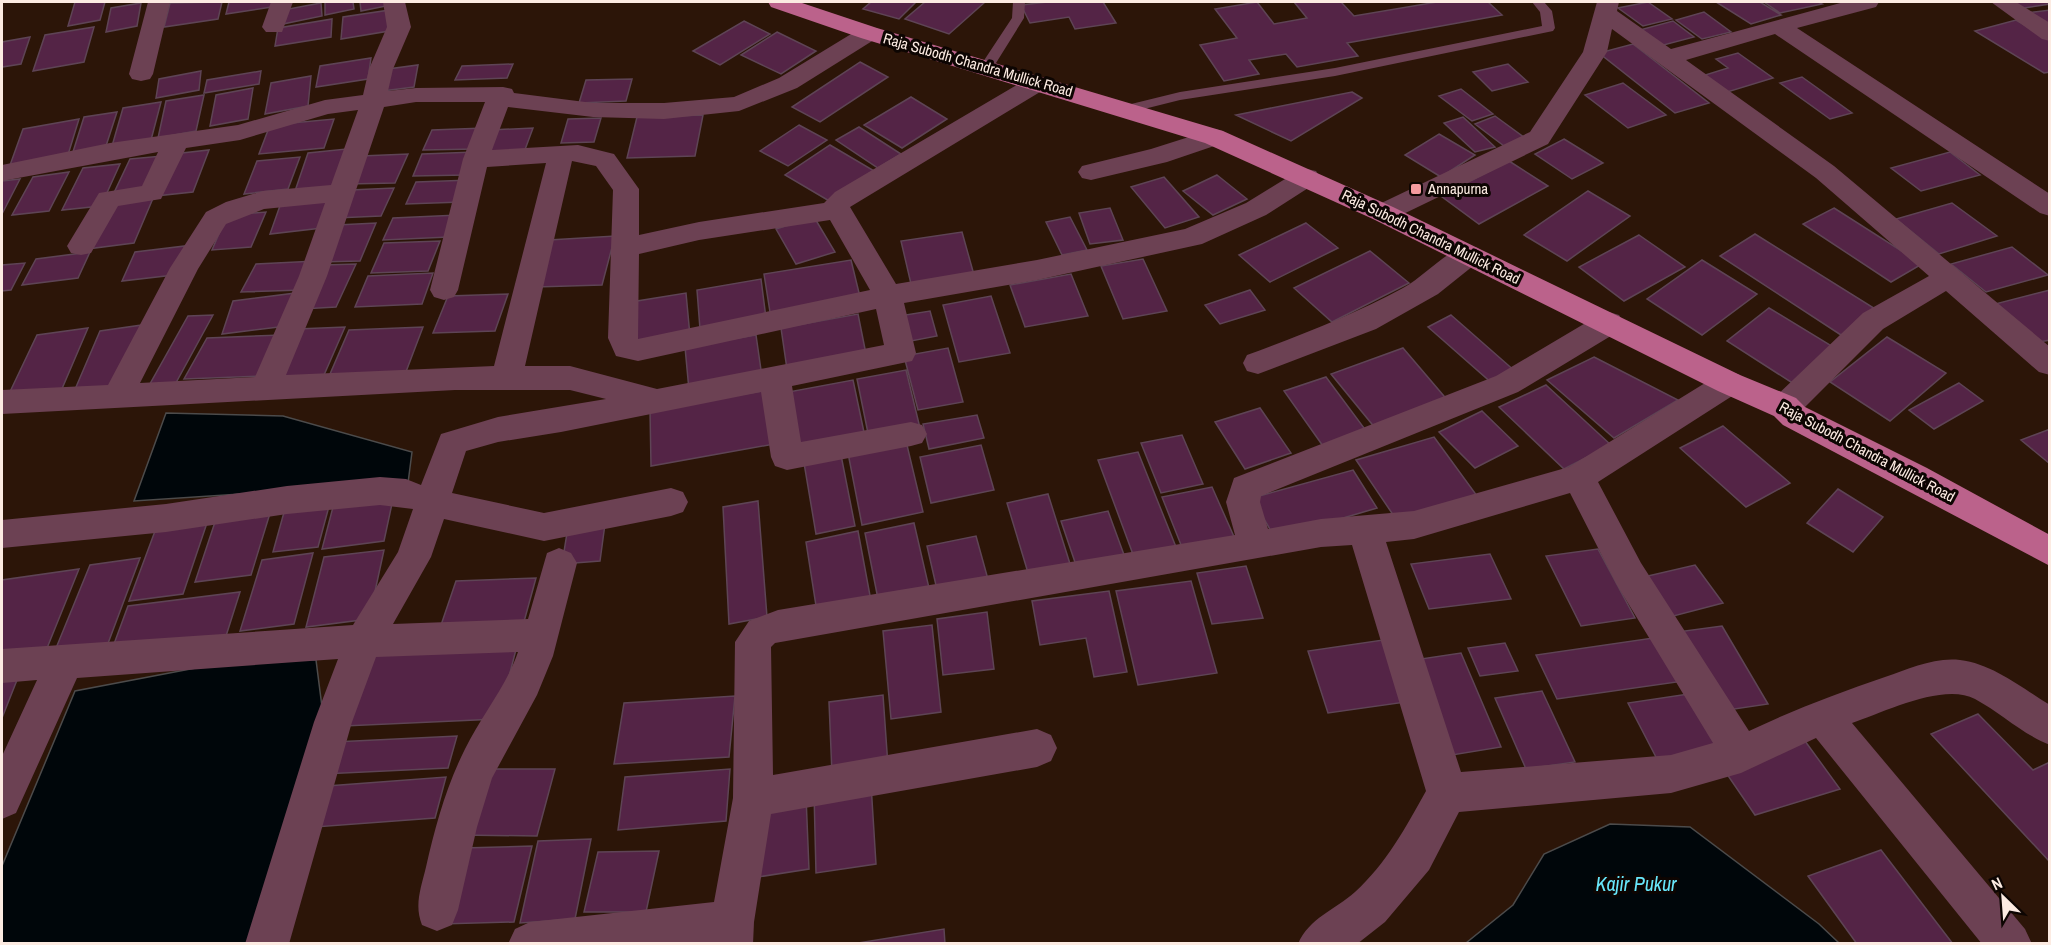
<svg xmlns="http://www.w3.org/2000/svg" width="2051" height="945" viewBox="0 0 2051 945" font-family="'Archivo Narrow',sans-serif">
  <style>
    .water { fill: #00060a; stroke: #4c4b4b; stroke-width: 1.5 }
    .building { fill: #542446; stroke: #5e4455; stroke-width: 1.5 }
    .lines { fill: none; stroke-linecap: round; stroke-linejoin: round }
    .lane { fill: #6c4153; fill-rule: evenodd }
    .street { fill: #6c4153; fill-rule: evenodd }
    .primary { fill: #bb628b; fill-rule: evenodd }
    .poi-dot { fill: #f49b9f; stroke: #0d0502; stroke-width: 2 }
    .labels { text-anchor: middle; stroke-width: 6; stroke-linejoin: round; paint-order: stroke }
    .street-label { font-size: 15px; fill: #fcebe2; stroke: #0d0502 }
    .poi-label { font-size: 15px; fill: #fcebe2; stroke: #0d0502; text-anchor: start }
    .near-water-label { font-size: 20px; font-style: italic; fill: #68e7fb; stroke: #0d0502 }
  </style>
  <rect width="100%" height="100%" fill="#2c1508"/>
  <!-- water -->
  <path class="water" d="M166 413 283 416 412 452 408 483 134 501Z
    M259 656 316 660 322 707 261 943 2 944V866L75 691Z
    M1610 824 1690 827 1819 924 1839 943H1466L1513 905 1544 854Z"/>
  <!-- building -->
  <path class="building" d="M75 2H105L100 20 68 26Z
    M222 2 218 19 164 27 170 3Z
    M229 2H279L278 6 226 14Z
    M325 2H353L354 9 325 15Z
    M360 2H390L391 5 361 11Z
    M871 2H916L899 19 863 9Z
    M925 2H985L949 34 905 19Z
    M1048 2H1103L1116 23 1075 29 1069 17 1030 23 1021 5Z
    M1257 2 1274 24 1307 18 1294 2H1341L1354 16 1437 2H1488L1502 15 1347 43 1358 56 1297 67 1286 54 1249 60 1259 74 1224 81 1200 45 1237 38 1215 9Z
    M1648 2 1672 19 1643 26 1618 8Z
    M1716 2H1760L1781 15 1751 24Z
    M1764 2H1818L1822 4 1780 13Z
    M2008 2H2050V4L2018 9Z
    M141 3 137 26 106 32 111 8Z
    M321 3 322 16 283 24V10Z
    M390 10 389 31 341 39 343 17Z
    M2050 10V27L2026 13Z
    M1704 12 1731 32 1702 39 1676 20Z
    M332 19 331 37 275 46 278 28Z
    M2016 20 2050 40V72L2044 73 1975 31Z
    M744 21 770 34 720 65 693 51Z
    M1673 21 1694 37 1656 47 1636 31Z
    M94 27 84 62 33 71 45 35Z
    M777 32 816 51 781 74 741 55Z
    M30 37 21 64 2 67V42Z
    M1633 44 1709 103 1675 113 1599 53Z
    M1738 53 1773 78 1724 93 1702 76 1728 68 1716 59Z
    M371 58 368 79 316 87 320 66Z
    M860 62 888 77 820 122 792 107Z
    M513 64 507 78 455 80 462 66Z
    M1508 64 1528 82 1492 91 1473 72Z
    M418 65 414 87 382 91 388 69Z
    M201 71 199 90 156 98 159 79Z
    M261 71 259 84 204 93 207 80Z
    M311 76 308 106 265 114 271 83Z
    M1802 77 1852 113 1830 119 1780 83Z
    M632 79 626 101 579 103 586 80Z
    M1623 83 1666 115 1628 128 1585 95Z
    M253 88 248 119 210 126 216 95Z
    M1461 89 1493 114 1472 121 1439 96Z
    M1352 92 1362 98 1291 141 1236 115Z
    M204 95 196 131 158 138 166 101Z
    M911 97 947 119 902 148 864 125Z
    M161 102 151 140 112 146 123 108Z
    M117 112 105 149 72 155 84 117Z
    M703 115 695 156 627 158 637 117Z
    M1495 116 1525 138 1504 146 1475 124Z
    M1463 117 1495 147 1475 152 1444 123Z
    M601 118 594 142 561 143 568 119Z
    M79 119 67 158 9 168 23 129Z
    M334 119 324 148 259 154 270 125Z
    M799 125 827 140 788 166 760 151Z
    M859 127 901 154 878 168 836 140Z
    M484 128 476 149 423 150 432 130Z
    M533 128 523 155 479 156 489 130Z
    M1439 134 1475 155 1441 177 1405 155Z
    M1564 139 1603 163 1572 179 1535 154Z
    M830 145 876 172 831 202 785 175Z
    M346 149 333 190 294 194 308 153Z
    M209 150 193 192 155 196 173 154Z
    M475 152 466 175 413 176 422 154Z
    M1950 152 1980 175 1921 191 1891 168Z
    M408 154 395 183 347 184 361 156Z
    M162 156 146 194 112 197 130 159Z
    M300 157 288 189 244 194 257 161Z
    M1509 161 1548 186 1479 224 1441 196Z
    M120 164 101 206 62 210 83 168Z
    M69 172 49 211 12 215 33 177Z
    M1217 175 1247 199 1213 215 1183 191Z
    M1164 177 1199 217 1165 228 1131 187Z
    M20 179 2 214V181Z
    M471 180 462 202 406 204 416 182Z
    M394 188 381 216 336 218 350 190Z
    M1588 191 1630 216 1567 261 1524 235Z
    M333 195 322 228 270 234 282 200Z
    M154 196 134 243 87 249 109 201Z
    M1952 203 1997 236 1939 254 1896 219Z
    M1110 208 1123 240 1090 244 1079 213Z
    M1834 208 1922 264 1891 282 1803 224Z
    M266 212 251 247 212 250 227 215Z
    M458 215 449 237 383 240 393 218Z
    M814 217 835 252 796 264 776 229Z
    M1070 217 1087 250 1062 255 1046 222Z
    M376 223 360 261 320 262 337 225Z
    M1306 223 1338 248 1270 282 1239 255Z
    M962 232 974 275 911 284 901 241Z
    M1755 234 1877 310 1841 335 1720 256Z
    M1639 235 1685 267 1624 301 1579 267Z
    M615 236 602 285 536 287 549 240Z
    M440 241 428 271 371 273 384 243Z
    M185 246 174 275 122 281 135 252Z
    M2012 247 2048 275 1986 292 1951 264Z
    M1370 251 1409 283 1332 322 1294 288Z
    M90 252 78 278 22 285 36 259Z
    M1143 259 1167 311 1123 319 1101 266Z
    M851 260 860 297 770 312 764 274Z
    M1702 260 1757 294 1702 335 1647 299Z
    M316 261 303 290 241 292 256 264Z
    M25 263 11 290 2 291V265Z
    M356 264 336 307 302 309 323 265Z
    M433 273 422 304 355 307 368 276Z
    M1071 274 1088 316 1025 327 1010 285Z
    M761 279 766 318 700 329 697 290Z
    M1250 290 1265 310 1220 324 1205 305Z
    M2050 290V340L2039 342 1995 304Z
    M296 293 287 326 222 334 233 301Z
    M686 293 690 336 633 346 631 302Z
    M508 294 495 331 433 333 448 296Z
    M991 296 1010 353 959 362 943 305Z
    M1769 308 1835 348 1794 384 1727 341Z
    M930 311 937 336 906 342 899 316Z
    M858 314 866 354 787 369 781 328Z
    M213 315 172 390 146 391 188 316Z
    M1451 315 1516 372 1493 384 1428 327Z
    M142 325 118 388 73 394 100 331Z
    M345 327 324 375 275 377 297 329Z
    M423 327 404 377 327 381 349 330Z
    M88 328 61 391 7 398 37 335Z
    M281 335 261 376 184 379 207 338Z
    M756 335 762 377 689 390 685 347Z
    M1887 337 1946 373 1890 421 1830 382Z
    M948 348 963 402 918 410 904 356Z
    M1403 348 1449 402 1376 429 1331 374Z
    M1594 357 1678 400 1614 438 1547 380Z
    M906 370 920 428 869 438 857 379Z
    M1326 377 1367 432 1323 446 1284 391Z
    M853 380 865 437 792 451 783 393Z
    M1959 383 1983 401 1934 429 1909 410Z
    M1546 385 1611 445 1564 469 1499 407Z
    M774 389 780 443 651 466 650 410Z
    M1260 408 1291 453 1245 469 1215 422Z
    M1482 411 1518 446 1475 468 1439 432Z
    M977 415 984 438 929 449 923 424Z
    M1723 426 1790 483 1746 507 1680 448Z
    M2050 429V464L2021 440Z
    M1182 435 1203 484 1161 493 1141 443Z
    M1434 437 1480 500 1400 525 1356 460Z
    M906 441 923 512 862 525 848 453Z
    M981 445 994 490 931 503 920 457Z
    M840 450 855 526 816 534 803 457Z
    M1138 452 1176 547 1134 557 1098 460Z
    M1353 470 1377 508 1275 538 1252 498Z
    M1212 487 1235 539 1183 550 1162 497Z
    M1838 489 1883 517 1853 552 1807 523Z
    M1048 494 1071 567 1029 576 1007 503Z
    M331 499 318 547 273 552 286 505Z
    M393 499 384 541 322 549 333 507Z
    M758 501 767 617 729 624 723 507Z
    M271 510 251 575 195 582 217 516Z
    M1108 511 1127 563 1079 574 1061 521Z
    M209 517 183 594 129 601 158 523Z
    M914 523 929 588 878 599 865 533Z
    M605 524 600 561 562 564 568 527Z
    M858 531 871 601 817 612 806 542Z
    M976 536 989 583 938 594 927 546Z
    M1598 549 1635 618 1581 626 1546 556Z
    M384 550 369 619 306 627 324 557Z
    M313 553 294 624 240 631 262 560Z
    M1490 554 1511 599 1429 609 1411 564Z
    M140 558 107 646 54 653 90 565Z
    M1695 565 1723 603 1662 619 1635 579Z
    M1246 566 1263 618 1212 624 1197 573Z
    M79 569 45 653 2 659V580Z
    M536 578 522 629 439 631 456 581Z
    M1191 581 1217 673 1138 685 1116 591Z
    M1109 591 1127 672 1094 677 1086 638 1040 645 1032 601Z
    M240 592 226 636 111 652 128 606Z
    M987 612 994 669 943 675 937 619Z
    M932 625 941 712 891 719 883 631Z
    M1722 626 1768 704 1721 711 1677 632Z
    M1660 637 1684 681 1557 699 1536 655Z
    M519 638 498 719 344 726 373 644Z
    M1383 640 1406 702 1328 713 1308 651Z
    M1505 643 1518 671 1480 676 1468 648Z
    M1461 653 1501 747 1452 755 1414 660Z
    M19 675 2 718V677Z
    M1542 691 1575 762 1526 769 1495 698Z
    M1695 693 1727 750 1658 761 1628 703Z
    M883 695 888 766 832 774 829 702Z
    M735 696 729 757 614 764 624 703Z
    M1978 714 2033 770 2050 762V862L1931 734Z
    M457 736 448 768 323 774 334 742Z
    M1805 741 1840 789 1755 815 1720 764Z
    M482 769H555L537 836 461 835Z
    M730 769 726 821 618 830 625 777Z
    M446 777 435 818 315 827 327 786Z
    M871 784 876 864 816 873 814 793Z
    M806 796 809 869 758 877 757 802Z
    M591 839 575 919 520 923 538 841Z
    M532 846 514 922 441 924 462 848Z
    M1881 850 1953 944H1857L1808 876Z
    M659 851 646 912H584L598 852Z
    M944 929 945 944H852Z"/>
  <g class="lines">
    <!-- lane -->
    <path class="lane" d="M1013 2H1025L1024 18 991 71H981L979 68 1012 18Z
      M1532 2H1544L1552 11 1555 28 1553 31 1335 76 1180 100 1128 113 1121 109 1123 106 1180 92 1335 68 1542 26 1540 12Z"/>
    <!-- street -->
    <path class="street" d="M148 2H170L153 74 150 79 141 81 132 79 129 74Z
      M271 2H293L282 32H266L262 27Z
      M383 2H405L411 27 393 69 388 91 416 88 503 87 512 89 514 93 593 103H664L734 97 779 78 861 28H877L881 33 877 38 797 88 739 111 664 119 593 117 508 107 492 150 578 145 614 154 639 189V235L699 222 824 203 835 192 1027 79 1036 77 1045 79 1048 84 1045 89 850 207 896 284 1037 260 1185 229 1246 203 1298 171 1307 169 1316 171 1320 177 1316 183 1266 215 1202 244 1037 280 904 303 916 353 912 361 792 386 801 442 911 422 922 425 927 434 922 443 911 446 787 470 775 466 771 457 761 392 561 432 498 442 466 451 452 493 544 513 671 488 683 492 688 502 683 512 671 516 544 541 444 519 431 557 393 624 528 619 547 553 559 548 571 553 577 563 553 656 537 695 492 778 477 827 458 910 452 925 437 931 422 925C414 905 421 888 426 867 435 827 446 787 465 749 481 716 506 687 518 652L376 657 352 722 289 944H245L314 722 338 659 77 678 16 813 2 819V756L37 680 2 683V649L353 625 398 552 413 509 380 505 287 514 166 532 2 548V520L166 504 287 486 380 477 406 479 421 485 441 434 498 417 606 399 570 390H455L2 414V390L108 385 170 268 206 212 226 202 263 191 331 185 358 110 328 114 240 140 186 148 161 199 118 206 91 253 81 255 71 253 67 246 99 193 142 186 158 152 2 181V165L110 143 238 125 325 100 363 95 369 69 387 27ZM416 102H485L463 159 430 290 434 297 444 300 454 297 458 290 487 167 546 163 494 366 286 375 327 276 384 107ZM572 161 596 166 613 190 608 338 616 356 638 361 876 309 884 345 657 389 570 366H525ZM325 203 299 276 255 377 140 383 198 269 226 224 264 209ZM830 220 870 290 638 339 639 254 699 240Z
      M1597 2H1619L1617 11 1671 49 1844 2H1879L1876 7 1797 28 2050 194V216L2040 213 1775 34 1686 60 1834 166 2050 347V375L2039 372 1946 291 1883 329 1796 416 1785 419 1774 416 1769 407 1774 398 1863 313 1929 276 1816 178 1612 29 1607 52 1548 144 1393 219 1383 222 1373 219 1369 213 1373 207 1530 132 1583 52Z
      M1991 2H2016L2050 23V41L2042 39Z
      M1214 129 1223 131 1227 137 1223 143 1167 162 1091 180 1082 178 1078 172 1082 166 1151 149Z
      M1468 245 1478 248 1482 255 1478 262 1438 294 1376 329 1258 374 1247 371 1243 363 1247 355C1301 335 1353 315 1403 288 1425 276 1444 252 1468 245Z
      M1609 312 1619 315 1624 323 1619 331 1518 392 1261 496 1260 502 1268 529 1321 519 1414 511 1569 467 1718 375 1729 371 1740 375 1744 383 1740 391 1598 482 1641 563 1749 731C1793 710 1838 693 1885 677 1909 669 1934 657 1960 660 1993 664 2022 688 2050 705V745C2022 734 2001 713 1975 699 1944 682 1884 712 1852 723L2025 929 2032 944H1982L1816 738 1741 773 1671 793 1459 812 1429 870 1385 922 1357 944H1298C1309 918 1335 910 1355 892 1386 864 1406 827 1426 791L1352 545 1321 547 775 643 771 647 773 775 1037 729 1051 735 1057 748 1051 761 1037 767 771 814 754 922 753 944H508L515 929 530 922 714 902 733 798 735 642 749 621 778 610 1235 535 1226 502 1234 478 1496 376 1599 315ZM1570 493 1617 585 1713 743 1671 755 1461 772 1386 542 1414 539Z"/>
    <!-- primary -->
    <path class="primary" d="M768 2H799L877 28 1223 131 1393 207 1740 375 1796 398 1805 407 1927 468 2050 535V566L1783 425 1774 416 1718 391 1373 219 1205 143 861 38 771 7Z"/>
  </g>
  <!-- markers -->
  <rect class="poi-dot" x="1410" y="183" width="12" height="12" rx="3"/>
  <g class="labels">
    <!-- street labels -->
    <g class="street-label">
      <text transform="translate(978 65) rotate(16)" y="5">Raja Subodh Chandra Mullick Road</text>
      <text transform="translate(1431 237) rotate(26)" y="5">Raja Subodh Chandra Mullick Road</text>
      <text transform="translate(1867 452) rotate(28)" y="5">Raja Subodh Chandra Mullick Road</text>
    </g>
    <!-- poi labels -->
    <g class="poi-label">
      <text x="1428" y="194">Annapurna</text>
    </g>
    <!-- near-water labels -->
    <g class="near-water-label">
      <text x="1636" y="891">Kajir Pukur</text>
    </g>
  </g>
  <!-- border -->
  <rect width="2051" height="945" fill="none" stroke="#fcebe2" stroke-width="6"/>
  <!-- north arrow -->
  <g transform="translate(2003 897) rotate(335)" stroke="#0d0502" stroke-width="4.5" paint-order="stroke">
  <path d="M0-4.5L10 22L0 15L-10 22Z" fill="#fcebe2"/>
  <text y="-9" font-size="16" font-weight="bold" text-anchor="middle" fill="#fcebe2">N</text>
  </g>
</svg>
